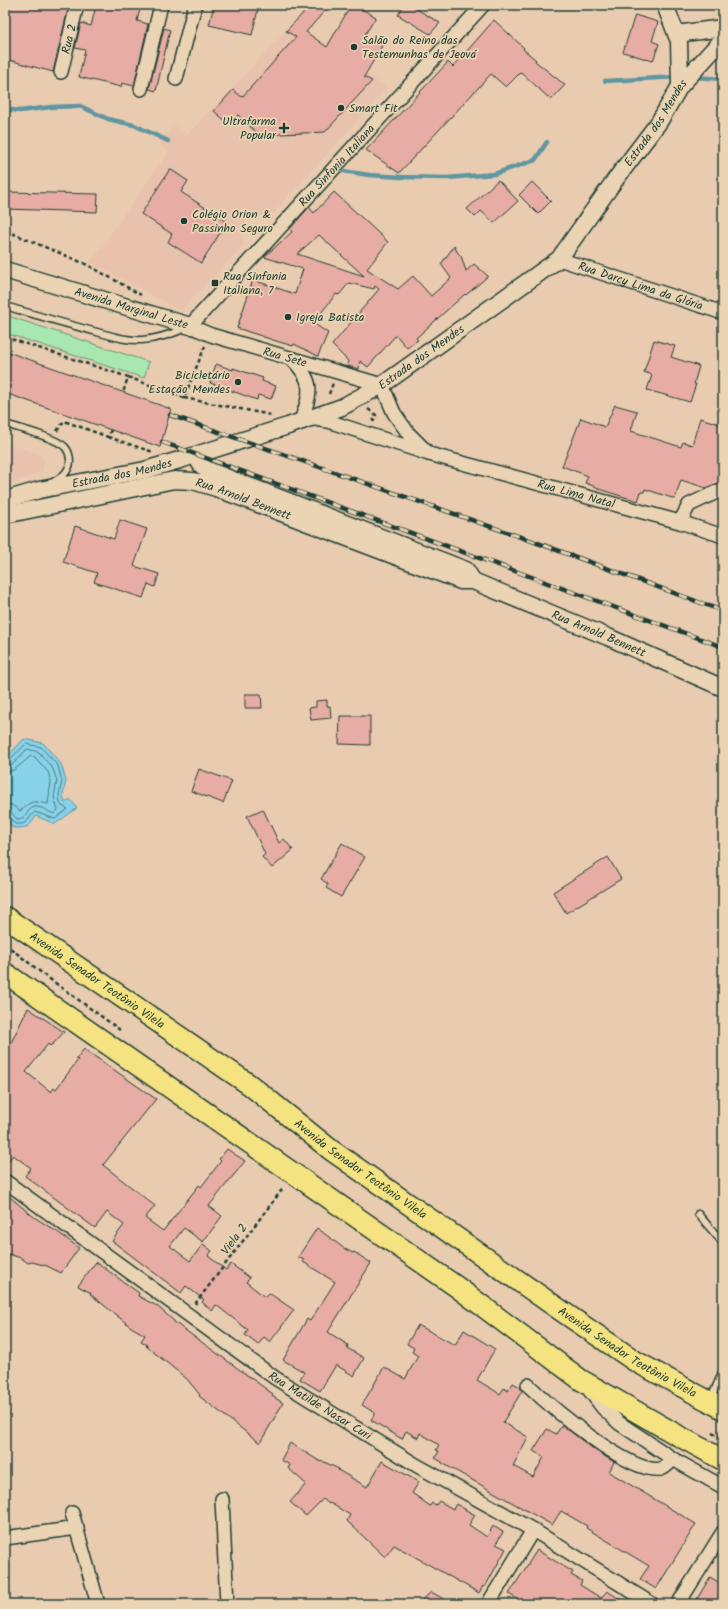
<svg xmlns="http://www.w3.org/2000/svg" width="728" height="1609" viewBox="0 0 728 1609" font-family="Kalam,sans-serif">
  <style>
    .built { fill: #e8c2ac }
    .green { fill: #a8e8b0; stroke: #649272 }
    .water { fill: #88d2e9; stroke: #5e96a1 }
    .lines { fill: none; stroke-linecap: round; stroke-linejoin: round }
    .shore { stroke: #49797c; stroke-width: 1 }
    .stream { stroke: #5e96a1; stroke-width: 4.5 }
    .building { fill: #e7aca4; stroke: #1f3d34; fill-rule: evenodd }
    .service-casing { stroke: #1f3d34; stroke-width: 9 }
    .minor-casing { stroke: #1f3d34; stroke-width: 16 }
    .tertiary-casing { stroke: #1f3d34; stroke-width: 19 }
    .primary-casing { stroke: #1f3d34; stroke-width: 23 }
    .path { stroke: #1f3d34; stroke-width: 2.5; stroke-dasharray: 4 3; stroke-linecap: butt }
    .service { stroke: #ead4b3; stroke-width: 6 }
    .minor { stroke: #ead4b3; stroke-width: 13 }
    .tertiary { stroke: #ead4b3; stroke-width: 16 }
    .primary { stroke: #f5e382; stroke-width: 20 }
    .rail-casing { stroke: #1f3d34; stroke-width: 4.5 }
    .rail { stroke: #ead4b3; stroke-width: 3; stroke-dasharray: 9; stroke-linecap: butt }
    .poi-dot { fill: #1f3d34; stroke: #ead4b3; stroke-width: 1.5 }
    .labels { text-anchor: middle; stroke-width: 3.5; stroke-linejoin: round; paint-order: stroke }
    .street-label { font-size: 12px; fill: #1f3d34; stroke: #ead4b3 }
    .poi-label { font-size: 12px; fill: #1f3d34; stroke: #ead4b3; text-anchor: start }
  </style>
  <rect width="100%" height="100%" fill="#e9ccb0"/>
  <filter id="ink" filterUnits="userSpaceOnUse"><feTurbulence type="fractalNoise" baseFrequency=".025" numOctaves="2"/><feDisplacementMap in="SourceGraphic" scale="8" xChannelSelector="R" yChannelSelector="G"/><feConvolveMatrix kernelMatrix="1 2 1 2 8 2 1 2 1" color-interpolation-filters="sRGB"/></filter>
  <g filter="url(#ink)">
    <!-- built -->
    <path class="built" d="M286 31 388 87 267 220 254 211 241 232 244 245 182 310 178 309 90 262 169 152 161 146 160 140 175 125 186 136Z
      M5 444 40 454 44 461 43 471 5 485Z"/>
    <!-- green -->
    <path class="green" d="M5 315 149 362 144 378 5 333Z"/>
    <!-- water -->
    <path class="water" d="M24 739 43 743 61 764 66 781 63 795 65 803 70 799 77 808 55 824 36 816C29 828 27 828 13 828L6 818 5 759Z"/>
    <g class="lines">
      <!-- shore -->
      <path class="shore" d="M5 762 9 760 26 744 41 747 58 766 62 781 59 795 60 803 62 806 68 809 55 819 35 812C26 819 30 825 15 824L9 816 5 815
        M5 767 12 765 27 749 39 752 53 769 57 781 54 797 58 810 54 814C49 812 44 808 38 807 27 805 28 820 17 819L11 812 5 810
        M5 773 14 770 31 756 35 757 48 772 51 781 48 804C32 801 32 800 20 811L12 805 5 804"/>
      <!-- stream -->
      <path class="stream" d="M693 77 723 79
        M605 81 677 77
        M5 109 20 111 51 107 80 106 108 119 134 125 168 141
        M343 171 369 175 402 177 447 178 494 174 535 160 547 142"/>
    </g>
    <!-- building -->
    <path class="building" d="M5 5H69L53 72 5 59Z
      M96 5H141L137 21 148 24 134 86 122 83 121 87 79 77 85 50 75 48 81 23 91 26Z
      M214 5H259L252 35 209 25Z
      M311 5H330L306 32 327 47 351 5H355L376 17 364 36 382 46 364 77 372 81 325 132 259 135 238 115 229 124 214 111 233 90 242 97 296 37 286 31Z
      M404 5H410L440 23 430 34 398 15Z
      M635 15 658 22 652 41 659 44 653 61 623 52Z
      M494 20 524 48 523 49 536 60 535 61 565 85 551 100 521 72 506 87 491 74 399 173 366 150 448 62 453 67Z
      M164 28 170 30 156 91 149 89Z
      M170 169 188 181 181 192 227 222 201 263 168 242 172 234 141 214Z
      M498 180 518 201 494 223 481 211 475 217 467 209Z
      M532 182 551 201 538 214 519 195Z
      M5 192 98 194 97 212 5 209Z
      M334 192 388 242 367 269 398 289 413 276 431 296 451 278 441 264 454 246 458 253 461 256 466 271 474 264 488 276 466 295 465 294 416 338 418 340 407 348 396 335 368 367 360 361 359 369 347 366 348 361 332 345 379 289 375 286 374 289 349 283 339 295 336 294 313 323 328 333 318 356 294 344 293 346 276 341 237 328 253 280 295 294 303 269 264 257 292 232 290 229 309 207 314 213ZM319 235 363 275 364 276 297 254Z
      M654 340 675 346 671 357 699 366 694 384H696L690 402 647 390 652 375 644 372Z
      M5 351 171 409 160 447 5 393Z
      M216 364 233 370V368L263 378 262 381 276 386 271 399 258 395 257 400 210 383Z
      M615 405 637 411 631 431 681 447 683 442 692 445 700 418 723 425V481L706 488 681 480 675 499 645 489 644 492H641L638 501 598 489 599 488 585 483 588 476 562 466 576 431 581 418 605 427Z
      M120 520 147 529 134 566 159 574 155 587 148 584 143 598 94 582 97 573 63 562 75 526 114 539Z
      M245 694H261L262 708H245Z
      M327 700V706H330L331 718 311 720 309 708 316 707V701Z
      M340 716H370V745L339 744Z
      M199 769 232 781 223 803 191 791Z
      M263 809 279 843 284 839 293 850 272 868 262 857 265 854 247 816Z
      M342 843 365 857 341 897 326 888 328 884 321 879Z
      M608 857 621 879 566 913 553 892Z
      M28 1008 64 1032 53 1044 50 1046 48 1044 26 1072 51 1092 54 1088 56 1089 78 1060 76 1059 84 1049 156 1099 103 1165 155 1206 145 1218 163 1231 199 1185 201 1187 221 1161 219 1159 227 1149 245 1161 209 1206 222 1216 203 1242 184 1228 170 1246 190 1261 203 1244 212 1251 208 1256 226 1270 231 1264 250 1278 246 1282 265 1297 269 1293 294 1310 270 1342 264 1337 258 1345 245 1335 248 1330 216 1305 212 1311 202 1302 204 1300 186 1286 181 1293 112 1241 124 1225 107 1212 95 1228 25 1176 31 1168 13 1155 5 1166V1055Z
      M5 1193 34 1217 59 1233 79 1248 61 1273 47 1266 32 1262 28 1263 21 1258 5 1253Z
      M317 1228 345 1249 353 1253 354 1252 371 1263 328 1332 348 1345 347 1348 364 1358 354 1376 336 1365 320 1391 300 1379 304 1372 283 1360 307 1319 310 1321 335 1282 303 1262 304 1260 298 1257Z
      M96 1262 139 1293 138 1296 157 1306 174 1321V1322L273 1394 272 1396 283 1403 260 1443 199 1396 200 1395 187 1379 146 1346 147 1345 141 1341 145 1335 131 1327 90 1294 91 1293 78 1286Z
      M418 1325 455 1345 464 1330 495 1349 477 1380 500 1394 504 1388 508 1391 513 1383 520 1387 522 1391 503 1422 528 1437 513 1466 533 1477 544 1457 533 1451 547 1429 556 1434 562 1425 596 1451 614 1462 609 1472 696 1524 656 1589 640 1579 649 1566 586 1528 587 1526 561 1511 552 1525 442 1463V1462L435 1458 439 1451 436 1450 439 1445 420 1433 418 1438 406 1431 402 1439 371 1420 375 1413 362 1405 384 1367 405 1379 418 1356 412 1352 414 1348 407 1344Z
      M290 1443 321 1462 322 1461 339 1469 338 1470 367 1487 382 1461 419 1482 412 1493 430 1506 432 1503 436 1505 439 1501 453 1509 456 1504 475 1515 469 1525 487 1537 493 1526 503 1532 496 1544 506 1549 485 1587 483 1586 479 1593 394 1545 385 1557 347 1521 350 1515 330 1503 329 1504 323 1499 306 1516 290 1502 306 1484 288 1468 290 1465 281 1460Z
      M537 1550 573 1572 571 1575 582 1581 580 1585 601 1598 607 1591 628 1604H525L509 1594Z
      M710 1577 723 1585V1604H706L697 1599Z
      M431 1592 453 1604H418Z"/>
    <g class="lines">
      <!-- service casing -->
      <g class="service-casing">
        <path id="service" d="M5 306C36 315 66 324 97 332 112 336 127 341 142 340 158 339 172 334 186 328
          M5 424C18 428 57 438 65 447 69 451 70 456 70 462 69 472 62 477 53 482
          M698 1214 723 1243
          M711 1399 723 1370"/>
      </g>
      <!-- minor casing -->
      <g class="minor-casing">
        <g id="minor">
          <path id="s1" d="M61 72 77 5"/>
          <path d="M176 79 195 5"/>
          <path d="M141 89 161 5"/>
          <path id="s2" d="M559 259 723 313"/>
          <path d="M292 359C315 382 311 392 301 421"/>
          <path id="s3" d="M309 418 328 421 429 454 680 522 723 536"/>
          <path id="s4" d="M429 454 408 433 394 413 382 385 211 335 190 326 483 5"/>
          <path d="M680 522 689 505 723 489"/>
          <path id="s5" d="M5 1181 275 1378 416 1465 533 1530 652 1604"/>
          <path d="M528 1385C551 1407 630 1475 661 1469 667 1467 669 1463 673 1459"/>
          <path d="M587 1387 603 1408 619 1423 673 1459 723 1487"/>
          <path d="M222 1499 227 1604"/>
          <path d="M72 1513 98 1604"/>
          <path d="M5 1538 77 1528"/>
          <path d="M488 1604 533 1530"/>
          <path d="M678 1604 723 1532"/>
        </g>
      </g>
      <!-- tertiary casing -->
      <g class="tertiary-casing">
        <g id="tertiary">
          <path d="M665 5 679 41 680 86"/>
          <path d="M676 34 723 28"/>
          <path id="s6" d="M5 270 190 326"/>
          <path d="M199 454C197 463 202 467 210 471L466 570 473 581"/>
          <path id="s7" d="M5 500 39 490 145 470 183 459 288 426 342 407 382 385 559 259 615 180 659 122 680 86 723 39"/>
          <path id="s8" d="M5 515 174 480 193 481 216 488 461 581H473L608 637 723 688"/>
        </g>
      </g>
      <!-- primary casing -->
      <g class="primary-casing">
        <g id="primary">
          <path id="s9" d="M5 917 250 1085 331 1150 566 1314 635 1361 723 1409"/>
          <path d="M5 973 457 1287 581 1380 677 1435 723 1460"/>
        </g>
      </g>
      <!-- path -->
      <path class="path" d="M5 234H14L88 265 141 295
        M5 337 128 377 123 393
        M128 377 184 398 205 346
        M329 394 333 383
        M184 398 271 415
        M368 409 376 415 373 422
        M57 431 64 421 108 437 111 430
        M108 437 153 452
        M5 944 47 977 120 1030
        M195 1304 284 1187
        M712 1433 723 1438"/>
      <!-- service -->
      <use href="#service" class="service"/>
      <!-- minor -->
      <use href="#minor" class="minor"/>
      <!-- tertiary -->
      <use href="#tertiary" class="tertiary"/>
      <!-- primary -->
      <use href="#primary" class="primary"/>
      <!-- rail casing -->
      <g class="rail-casing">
        <path id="rail" d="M170 415 535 542 723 611
          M162 442 723 647"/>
      </g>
      <!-- rail -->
      <use href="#rail" class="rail"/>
    </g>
  </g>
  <!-- markers -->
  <g class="poi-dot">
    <circle cx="354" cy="47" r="4"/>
    <circle cx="341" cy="108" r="4"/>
    <path d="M282 122h4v4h4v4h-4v4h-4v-4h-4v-4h4z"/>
    <circle cx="184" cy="221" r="4"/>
    <rect x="211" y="279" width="8" height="8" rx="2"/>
    <circle cx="288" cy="317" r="4"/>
    <circle cx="238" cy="382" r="4"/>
  </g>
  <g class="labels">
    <!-- street labels -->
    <g class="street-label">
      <text dy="4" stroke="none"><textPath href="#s1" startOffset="34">Rua 2</textPath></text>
      <text dy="4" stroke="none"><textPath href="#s7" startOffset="780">Estrada dos Mendes</textPath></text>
      <text dy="4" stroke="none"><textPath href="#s4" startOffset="503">Rua Sinfonia Italiana</textPath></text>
      <text dy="4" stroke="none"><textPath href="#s2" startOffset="86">Rua Darcy Lima da Glória</textPath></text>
      <text dy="4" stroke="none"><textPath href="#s6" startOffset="132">Avenida Marginal Leste</textPath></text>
      <text transform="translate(285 357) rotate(16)" y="4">Rua Sete</text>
      <text dy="4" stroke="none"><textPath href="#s7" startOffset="444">Estrada dos Mendes</textPath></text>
      <text dy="4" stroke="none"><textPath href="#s7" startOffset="120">Estrada dos Mendes</textPath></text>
      <text dy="4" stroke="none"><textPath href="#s3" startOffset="278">Rua Lima Natal</textPath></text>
      <text dy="4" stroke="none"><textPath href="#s8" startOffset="245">Rua Arnold Bennett</textPath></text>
      <text dy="4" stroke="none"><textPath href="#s8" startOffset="626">Rua Arnold Bennett</textPath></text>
      <text dy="4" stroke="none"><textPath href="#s9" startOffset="112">Avenida Senador Teotônio Vilela</textPath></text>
      <text dy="4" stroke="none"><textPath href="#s9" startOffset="436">Avenida Senador Teotônio Vilela</textPath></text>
      <text transform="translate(234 1239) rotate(-53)" y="4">Viela 2</text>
      <text dy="4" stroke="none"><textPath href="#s9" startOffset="760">Avenida Senador Teotônio Vilela</textPath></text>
      <text dy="4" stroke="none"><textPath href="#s5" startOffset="387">Rua Matilde Nasar Curi</textPath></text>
    </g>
    <!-- poi labels -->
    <g class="poi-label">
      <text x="362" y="44">Salão do Reino das<tspan x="362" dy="14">Testemunhas de Jeová</tspan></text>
      <text x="349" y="112">Smart Fit</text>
      <text x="276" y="125" text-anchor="end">Ultrafarma<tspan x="276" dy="14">Popular</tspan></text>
      <text x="192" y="218">Colégio Orion &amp;<tspan x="192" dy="14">Passinho Seguro</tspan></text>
      <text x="223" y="280">Rua Sinfonia<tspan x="223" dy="14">Italiana, 7</tspan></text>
      <text x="296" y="321">Igreja Batista</text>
      <text x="230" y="379" text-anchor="end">Bicicletário<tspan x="230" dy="14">Estação Mendes</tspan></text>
    </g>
  </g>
  <!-- margin -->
  <rect width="728" height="1609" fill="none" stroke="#ead4b3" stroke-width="20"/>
  <rect x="10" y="10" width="708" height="1589" fill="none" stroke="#1f3d34" stroke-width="1.5" filter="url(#ink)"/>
</svg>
